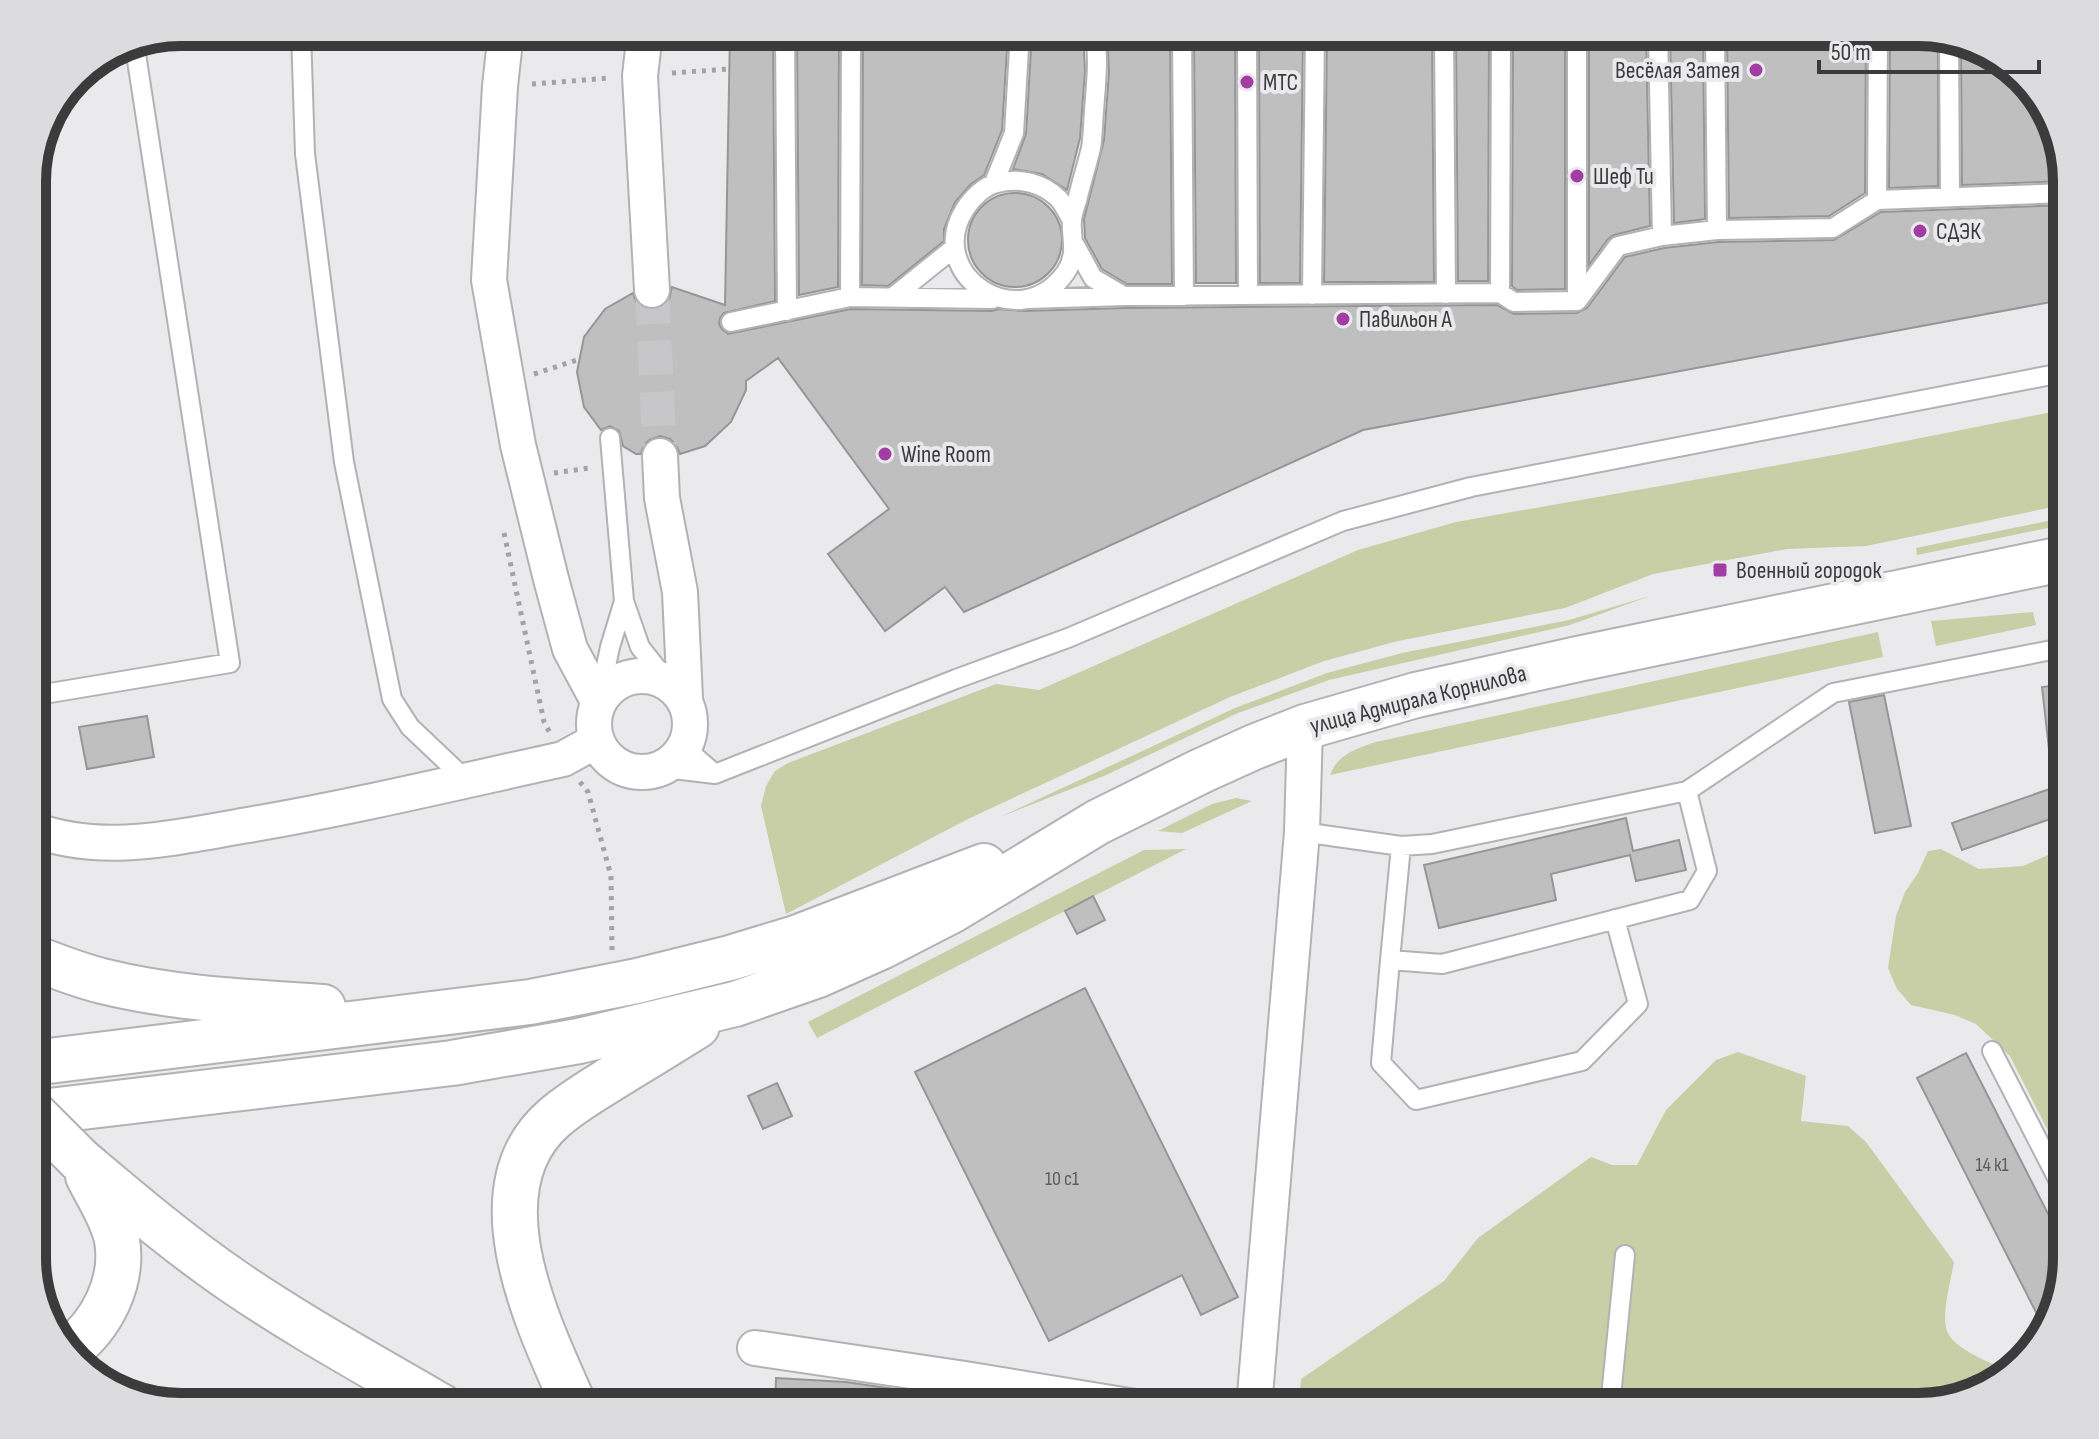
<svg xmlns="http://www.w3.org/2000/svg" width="2099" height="1439" viewBox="0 0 2099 1439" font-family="'Sofia Sans Condensed',sans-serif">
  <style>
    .green { fill: #c8cfa6 }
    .building { fill: #bfbfc0; stroke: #979697; stroke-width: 2 }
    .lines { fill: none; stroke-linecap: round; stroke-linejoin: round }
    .street-tunnel { stroke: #c7c7c9; stroke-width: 34; stroke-dasharray: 34 17; stroke-linecap: butt }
    .lane-casing { stroke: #b1b2b3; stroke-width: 22 }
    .street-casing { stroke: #b1b2b3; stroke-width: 38 }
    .secondary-casing { stroke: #b1b2b3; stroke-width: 48 }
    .path { stroke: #a3a3a5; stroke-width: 5; stroke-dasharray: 4 6; stroke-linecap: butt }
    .lane { stroke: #fff; stroke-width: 18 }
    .street { stroke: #fff; stroke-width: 34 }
    .secondary { stroke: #fff; stroke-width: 44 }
    .secondary-bridge-casing { stroke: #b1b2b3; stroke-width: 48; stroke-linecap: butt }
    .secondary-bridge { stroke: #fff; stroke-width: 44 }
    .poi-dot { fill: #a13da3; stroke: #eaeaec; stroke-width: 3 }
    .labels { text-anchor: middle; stroke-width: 8; stroke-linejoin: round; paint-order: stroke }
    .number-label { font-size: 20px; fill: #5c5c5d }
    .poi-label { font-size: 24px; fill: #3b3b3c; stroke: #eaeaec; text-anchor: start }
    .street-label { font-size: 24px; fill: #3b3b3c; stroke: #eaeaec }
    .rim { fill: none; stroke: #3b3b3c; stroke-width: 10 }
  </style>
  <rect width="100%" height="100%" fill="#eaeaec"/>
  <!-- green -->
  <path class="green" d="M2067 409V504L1866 546 1787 549 1653 574 1565 608 1398 641 1324 661 1230 697 970 818 786 914 761 806 766 786 775 771 788 763 996 684 1039 690 1358 550 1456 522 1840 454Z
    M2067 517V524L1917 555 1916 548Z
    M1650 596 1570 625 1329 680 1238 713 1104 776 1000 817 1235 708 1327 673 1402 653 1569 620Z
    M2033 612 2036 625 1936 646 1931 621Z
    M1878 632 1883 657 1330 775C1337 755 1357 748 1376 742Z
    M1236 798 1252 801 1182 833 1158 831 1212 804Z
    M2067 847V1168L2010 1056 1976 1024 1955 1015 1911 1005 1897 989 1888 968 1896 916 1905 892 1918 873 1928 851 1941 849 1979 869 2023 866Z
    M1186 849 817 1038 808 1022 1144 850Z
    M1738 1052 1806 1076 1801 1121 1848 1126 1866 1142 1954 1262C1951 1279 1941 1315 1947 1331 1953 1348 1987 1361 2003 1369L2006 1373 1984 1391 1919 1407H1309L1299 1401 1301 1379 1444 1281 1478 1238 1591 1157 1612 1165H1637L1666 1110 1716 1060Z"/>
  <!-- building -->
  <path class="building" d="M730 32H773L775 301 724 313 720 318 719 324 722 329 728 334 851 309 992 311 998 309 1024 311 1125 308 1497 305 1514 314 1577 313 1587 308 1625 257 1664 248 1718 242 1834 240 1881 212 2067 205V299L1363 430 964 612 945 587 885 631 828 554 889 509 778 358 746 381V390L731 422 705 446 680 454 676 445 670 439 660 436 649 440 643 446 641 454H636L623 446 619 431 610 426 601 430 584 407 577 372 584 337 605 309 633 293 636 302 642 307 654 310 662 307 669 300 672 287 725 305Z
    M797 32H839L838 287 799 295Z
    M863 32H1008L1002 130 984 175 971 184 955 202 944 229V241L888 286 862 285Z
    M1032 32H1083L1085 71 1080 138 1067 190 1042 174 1013 169 1026 134Z
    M1107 32H1170L1172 284H1127L1102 269 1085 238 1084 219 1104 140 1109 72Z
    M1194 32H1235L1236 283H1196Z
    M1259 32H1303L1300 283H1260Z
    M1327 32H1432L1434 282H1324Z
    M1456 32H1489L1488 281H1458Z
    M1513 32H1561L1565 50V289L1517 290 1512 286Z
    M1585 32H1646L1650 226 1614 235 1608 239 1589 265V49Z
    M1670 32H1703L1705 219 1674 223Z
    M1727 32H1866L1865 193 1829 216 1729 218Z
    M1890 32H1918L1938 38V186L1889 188Z
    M1961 45 2001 57 2051 115 2067 181 1962 185Z
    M968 240a47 47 0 1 1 94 0a47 47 0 1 1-94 0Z
    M2067 684V766L2051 767 2042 687Z
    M1884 695 1911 826 1875 833 1849 702Z
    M147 716 154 757 87 769 79 727Z
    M2067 783V813L1962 850 1952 823Z
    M1626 818 1633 851 1679 840 1686 870 1636 881 1630 855 1551 874 1556 900 1439 928 1424 865Z
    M1093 896 1105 920 1077 934 1065 911Z
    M1085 988 1238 1297 1201 1315 1182 1275 1049 1341 915 1072Z
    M1966 1053 2067 1251V1259L2045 1330 1917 1078Z
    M777 1083 792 1116 763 1129 748 1096Z
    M776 1378 846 1382 962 1399 968 1400V1407H775Z"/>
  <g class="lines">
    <!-- street-tunnel -->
    <path class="street-tunnel" d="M652 290 660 456"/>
    <!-- lane casing -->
    <g class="lane-casing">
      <path id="lane" d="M301 32 305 154 344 462 392 699 410 727 466 780
        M785 32 787 311
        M1182 32 1184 296
        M1247 32 1248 295
        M1444 32 1446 294
        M1658 32 1662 236
        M1715 32 1717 230
        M1949 41 1950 197
        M994 183 1014 133 1020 32
        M1877 200 1878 32
        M1072 220C1068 214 1064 205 1059 199 1043 183 1019 177 997 183 984 186 972 198 965 209 923 275 1020 338 1066 272 1079 252 1070 237 1072 219 1073 213 1075 206 1077 201 1081 183 1087 165 1091 148 1093 136 1093 123 1094 111 1096 84 1099 59 1095 32
        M1075 245 1093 278 1122 295
        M1500 293 1501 32
        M1312 295 1315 32
        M850 297 851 32
        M893 297 954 248
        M1028 299 1125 296 1500 293 1514 302 1577 301V49L1573 32
        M1577 301 1618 246 1662 236 1717 230 1833 228 1877 200 2067 193
        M731 322 850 297 992 299
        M610 438 624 601 640 647 666 680
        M32 696 230 663 134 41
        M599 699 610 647 624 601
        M685 748 715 774
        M665 768 715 774 956 679 1068 638 1343 521 1471 487 2067 372
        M1302 832 1401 846 1432 844 1687 791 1833 693 2067 647
        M1401 846 1390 960 1442 964 1690 900 1707 871 1687 791
        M1390 960 1381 1063 1416 1100 1582 1061 1638 1004 1615 919
        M1992 1051 2067 1197
        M1610 1407 1625 1255"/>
    </g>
    <!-- street casing -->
    <g class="street-casing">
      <path id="street" d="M506 32 500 86 489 280 518 445 551 579 570 649 598 701
        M645 32 640 76 652 290
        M660 456 662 498 680 592 685 698
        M594 724a48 48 0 1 1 96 0a48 48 0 1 1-96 0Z
        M32 829C102 856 177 837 248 825 354 807 458 782 563 759L596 741
        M755 1348 965 1379 1135 1407
        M1254 1407 1302 832 1305 727"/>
    </g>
    <!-- secondary casing -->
    <g class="secondary-casing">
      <path id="secondary" d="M32 957C55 966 78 975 102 981 174 999 249 1002 323 1007
        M32 1063 530 1002 637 981 730 958 796 938 984 866
        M32 1113 452 1063 579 1041 735 1004 818 975 883 946 951 911 1098 822 1201 771 1254 747 1305 727 1416 695 1578 659 2067 558
        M80 1160C130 1202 179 1244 233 1281 300 1327 372 1366 442 1407
        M69 1350C102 1325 124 1282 117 1240 113 1218 98 1196 88 1176
        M575 1407C540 1328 471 1190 554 1118 572 1102 593 1090 614 1077 642 1060 670 1043 697 1026"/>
    </g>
    <!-- path -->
    <path class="path" d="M672 73 730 69
      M532 84 610 78
      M534 374 580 359
      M554 473 589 468
      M504 533 544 722 550 733
      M580 782 588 792 611 876 612 950"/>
    <!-- lane -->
    <use href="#lane" class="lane"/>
    <!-- street -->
    <use href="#street" class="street"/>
    <!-- secondary -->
    <use href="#secondary" class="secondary"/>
    <!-- secondary-bridge casing -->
    <g class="secondary-bridge-casing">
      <path id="secondary-bridge" d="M32 1112 80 1160"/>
    </g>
    <!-- secondary-bridge -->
    <use href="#secondary-bridge" class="secondary-bridge"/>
  </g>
  <!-- markers -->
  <g class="poi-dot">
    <circle cx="1756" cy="70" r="8"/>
    <circle cx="1247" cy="82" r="8"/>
    <circle cx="1577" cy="176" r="8"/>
    <circle cx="1920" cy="231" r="8"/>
    <circle cx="1343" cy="319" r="8"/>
    <circle cx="885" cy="454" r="8"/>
    <rect x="1712" y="562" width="16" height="16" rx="4"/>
  </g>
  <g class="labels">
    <!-- number labels -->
    <g class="number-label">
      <text x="1992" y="1171">14 к1</text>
      <text x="1062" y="1185">10 с1</text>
    </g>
    <!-- poi labels -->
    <g class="poi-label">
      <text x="1740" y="78" text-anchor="end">Весёлая Затея</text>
      <text x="1263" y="90">МТС</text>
      <text x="1593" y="184">Шеф Ти</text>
      <text x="1936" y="239">СДЭК</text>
      <text x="1359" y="327">Павильон А</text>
      <text x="901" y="462">Wine Room</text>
      <text x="1736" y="578">Военный городок</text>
    </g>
    <!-- street labels -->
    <g class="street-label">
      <text transform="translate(1418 699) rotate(-14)" y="8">улица Адмирала Корнилова</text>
    </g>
  </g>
  <!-- crop -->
  <path d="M0 0H2099V1439H0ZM181 46H1918A135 135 0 0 1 2053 181V1258A135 135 0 0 1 1918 1393H181A135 135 0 0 1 46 1258V181A135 135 0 0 1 181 46Z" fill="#dcdcde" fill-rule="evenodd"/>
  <path class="rim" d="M181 46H1918A135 135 0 0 1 2053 181V1258A135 135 0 0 1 1918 1393H181A135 135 0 0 1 46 1258V181A135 135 0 0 1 181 46Z"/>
  <!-- scale -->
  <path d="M1819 60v12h220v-12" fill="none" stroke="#3b3b3c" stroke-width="4"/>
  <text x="1831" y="60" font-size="24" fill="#3b3b3c" stroke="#eaeaec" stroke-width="6" paint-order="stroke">50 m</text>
</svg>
